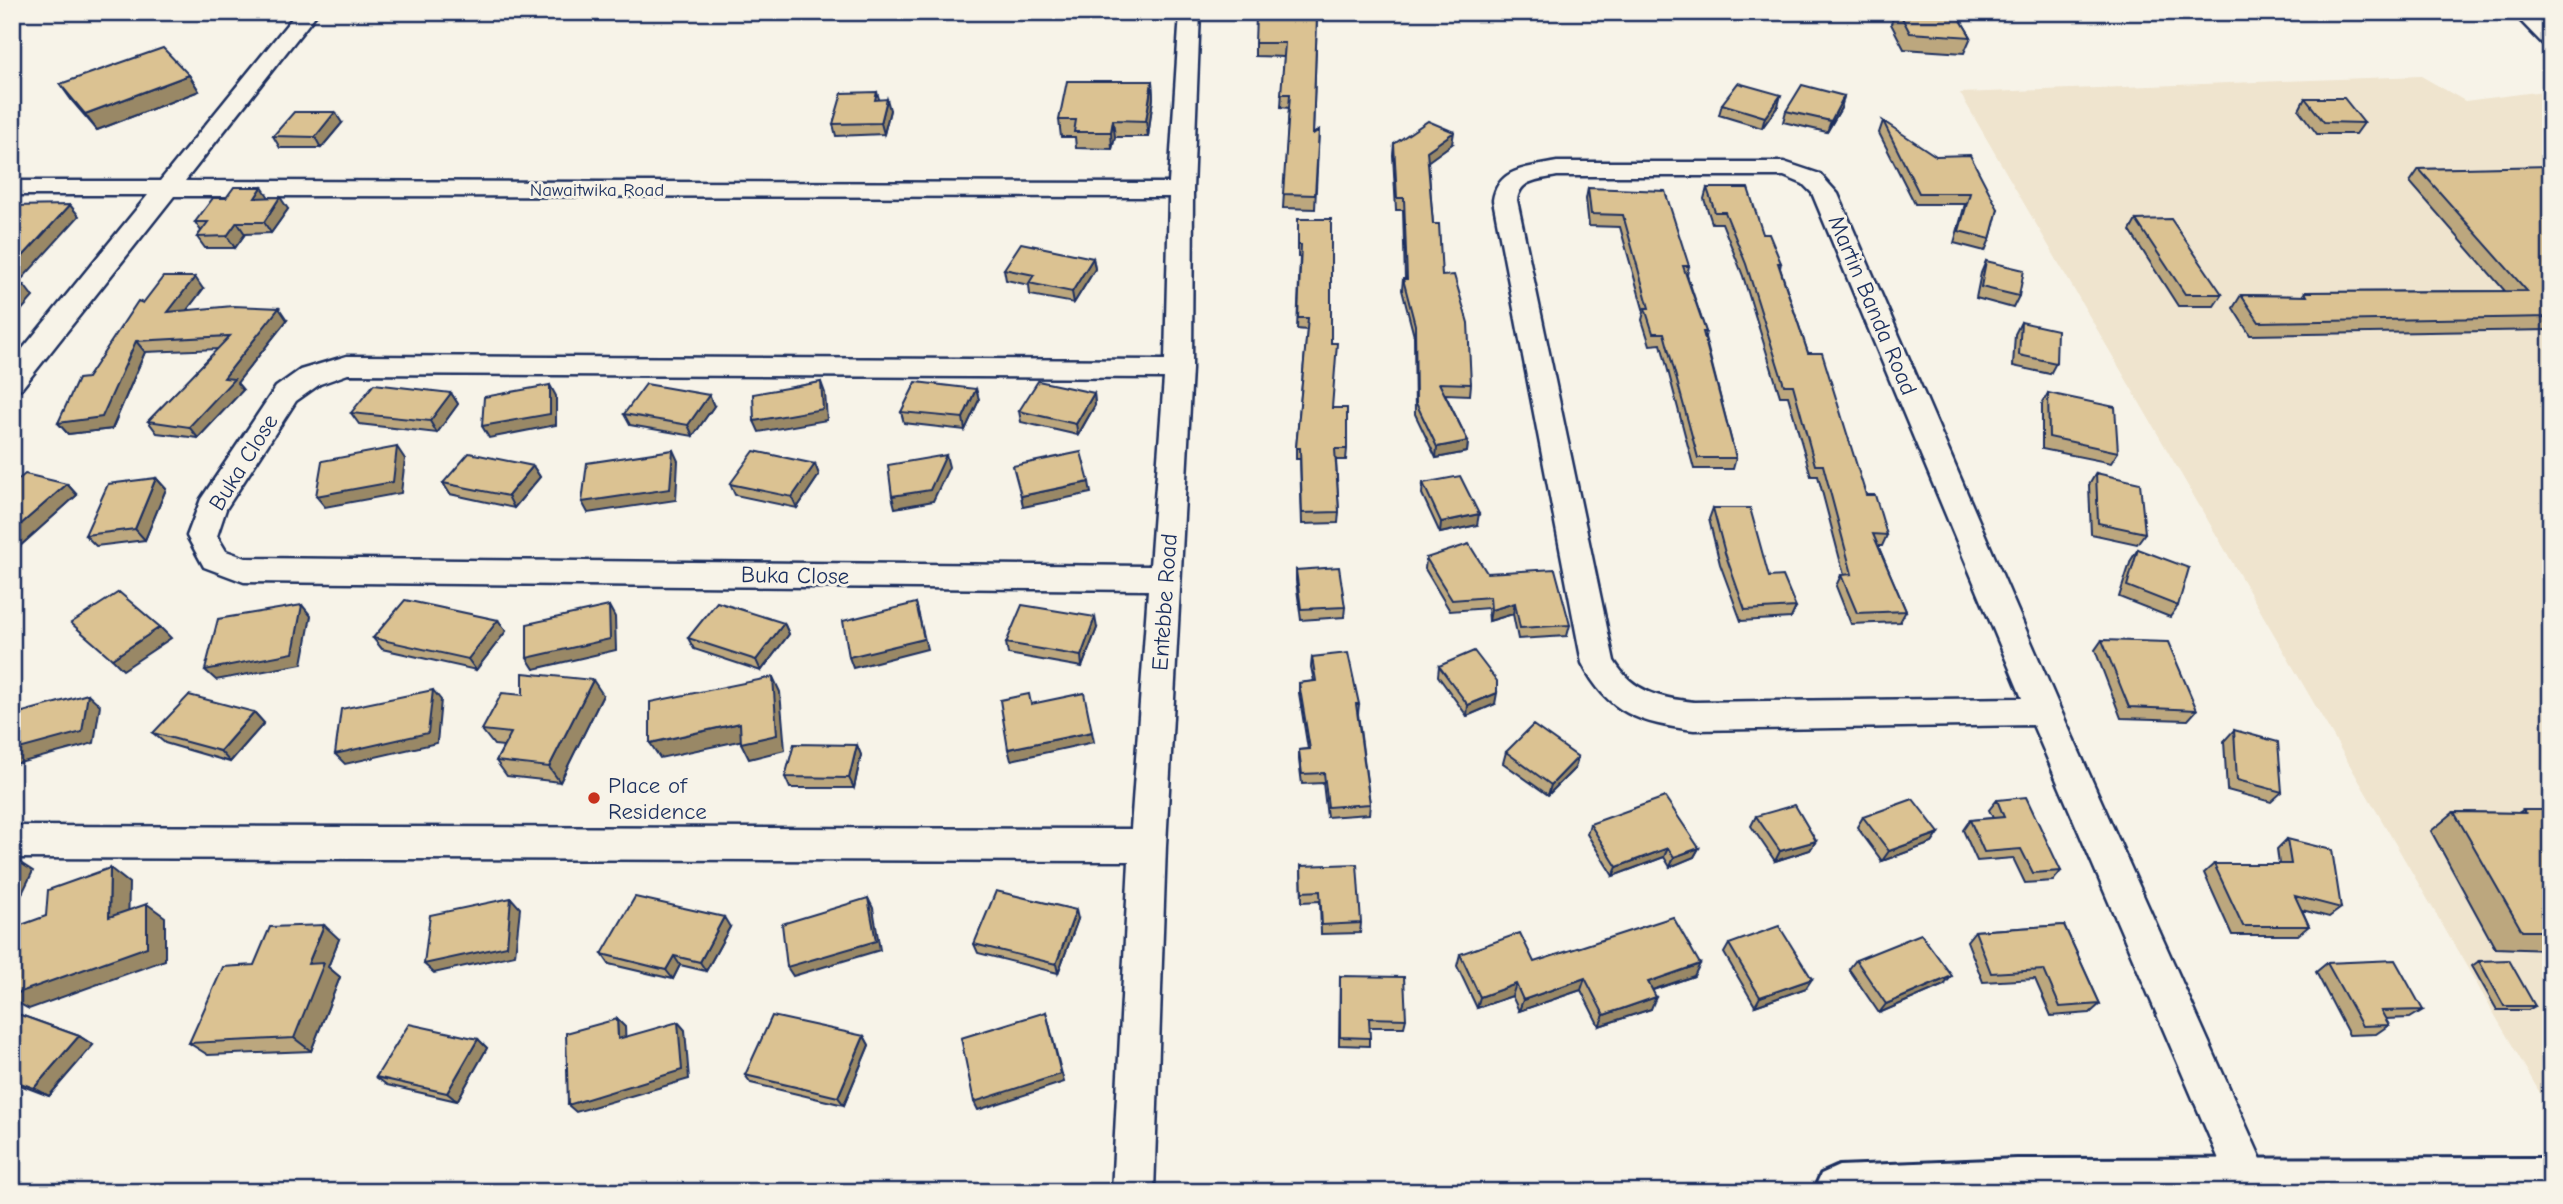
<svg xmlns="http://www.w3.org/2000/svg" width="2563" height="1204" viewBox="0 0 2563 1204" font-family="'Comic Neue',sans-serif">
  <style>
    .built { fill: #efe4ce }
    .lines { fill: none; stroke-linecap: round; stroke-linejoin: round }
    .minor-casing { stroke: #1b2f5e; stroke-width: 5 }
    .secondary-casing { stroke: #1b2f5e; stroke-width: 6 }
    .minor { fill: #f7f3e8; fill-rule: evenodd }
    .secondary { fill: #f7f3e8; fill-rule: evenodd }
    .wall { fill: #bca77e; stroke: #1b2f5e; stroke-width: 2 }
    .shaded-wall { fill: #986; stroke: #1b2f5e; stroke-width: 2 }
    .building { fill: #dbc292; stroke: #1b2f5e; stroke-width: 2 }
    .poi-dot { fill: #c8321e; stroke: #f7f3e8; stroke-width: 2.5 }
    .labels { text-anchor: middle; stroke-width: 6; stroke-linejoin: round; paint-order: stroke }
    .far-street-label { font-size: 19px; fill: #1b2f5e; stroke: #f7f3e8 }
    .street-label { font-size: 23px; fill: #1b2f5e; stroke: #f7f3e8 }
    .poi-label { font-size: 23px; fill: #1b2f5e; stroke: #f7f3e8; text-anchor: start }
  </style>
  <rect width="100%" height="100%" fill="#f7f3e8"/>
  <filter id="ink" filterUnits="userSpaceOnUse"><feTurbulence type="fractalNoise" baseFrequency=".0143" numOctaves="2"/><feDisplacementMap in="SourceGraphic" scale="14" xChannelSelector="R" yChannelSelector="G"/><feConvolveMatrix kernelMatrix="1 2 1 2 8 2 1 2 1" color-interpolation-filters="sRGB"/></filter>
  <g filter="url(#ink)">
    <!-- built -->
    <path class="built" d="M2421 76 2465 101 2551 90V1112L1960 93Z"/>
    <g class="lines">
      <!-- minor casing -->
      <g class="minor-casing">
        <path id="minor" d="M297 12H318L185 181 1169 183 1180 12H1200L1193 190 1192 369 1166 845 1154 1192H1112L1129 861 12 858V826L1131 829 1148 590 244 582 204 567 187 536 201 499 276 387 300 370 347 356 1165 360 1169 197 174 196 22 388 12 390V362L148 195H12V181H160ZM348 374 1164 378 1150 566 246 558 226 551 217 536 226 509 296 401 320 384Z
          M2512 12H2535L2551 27V45L2543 44Z
          M1557 162H1784L1820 174 1838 194 2061 711 2265 1168 2271 1183 2267 1192H2233L2033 725 1694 730C1640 723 1608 714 1582 663L1493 200C1498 167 1529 168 1557 162ZM1557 176H1784L1803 184 1812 193 2022 698 1694 702C1659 698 1633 692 1614 661L1517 200C1520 179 1539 180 1557 176Z"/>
      </g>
      <!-- secondary casing -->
      <g class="secondary-casing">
        <path id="secondary" d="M2551 1158V1192H1813L1821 1174 1839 1166 2017 1159Z"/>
      </g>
      <!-- minor -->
      <use href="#minor" class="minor"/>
      <!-- secondary -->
      <use href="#secondary" class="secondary"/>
    </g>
    <!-- wall -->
    <path class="wall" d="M1036 12H1070V17L1037 18Z
      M1895 12H1956L1971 37 1964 53 1904 49 1891 24Z
      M1317 16 1313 134 1319 130 1315 209 1283 208 1289 108 1281 107 1284 57 1255 56V43Z
      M189 75 199 91 97 130 72 101 60 84Z
      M1152 81 1153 98 1148 137H1115L1112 149 1076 148 1075 137H1061L1059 120Z
      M877 92 879 99 890 110 884 134 836 136 833 124Z
      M1844 96 1841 108 1827 132 1783 122 1786 111Z
      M2305 98 2364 123 2356 134H2317L2299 110Z
      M1722 104 1778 106 1762 128 1719 115Z
      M1883 121 1998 209 1990 239 1985 251 1954 243 1965 204H1915L1879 133Z
      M342 123 321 148H280L273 136Z
      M1394 144H1452L1428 161 1433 224 1442 276 1471 384 1470 395 1445 394 1468 441 1467 452 1436 458 1415 414 1414 336 1402 290 1403 279H1405L1403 210H1396L1393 155Z
      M2551 167V330L2250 335 2233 308 2241 295 2302 296 2305 292 2505 291 2410 182 2419 169Z
      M1588 188 1689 266 1687 275 1706 332 1705 337 1736 458 1733 469H1694L1661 344 1650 345 1642 320 1644 312 1620 227 1589 226 1586 199Z
      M1707 188 1763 234 1781 263 1780 268 1808 353 1866 495 1887 535 1882 546H1878L1906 611 1900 622 1851 624 1836 586 1841 575H1844L1818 476H1811L1788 396H1780L1743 276 1722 223H1712L1704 199Z
      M269 198 288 209 271 233 245 234 235 248H205L197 237 201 231 195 222Z
      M1298 219 1331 343 1332 408 1347 449 1346 460H1336L1339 512 1338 523 1302 524 1300 459H1296V448L1307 330 1297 329 1300 257H1298Z
      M2136 220 2222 294 2214 306H2178L2130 231Z
      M1093 258 1095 269 1074 303 1030 295 1029 285 1006 280 1004 269Z
      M1986 261 2019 296 2013 308 1976 298 1981 273Z
      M203 289 187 310 287 320 237 383 243 390 198 438 157 433 148 421 218 349 145 352 112 429 68 434 58 423 87 378 143 303Z
      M2021 322 2056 363 2050 374 2013 366 2015 334Z
      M976 389 979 400 965 430 904 423 901 412Z
      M451 393 458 404 437 433 359 424 351 413Z
      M1094 393 1095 405 1078 435 1021 422 1019 411Z
      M2048 393 2118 452 2111 463 2042 449V404Z
      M714 406 693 436 630 425 624 414Z
      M815 464 819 475 797 508 735 495 730 484Z
      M533 466 540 477 514 508 450 494 443 483Z
      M2096 473 2145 533 2137 544 2091 534 2089 485Z
      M156 478 166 489 145 540 96 546 85 535Z
      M1423 483 1477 525 1440 533 1422 494Z
      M67 484 77 495 19 547 12 545V485Z
      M1713 508 1769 577 1796 607 1791 618 1741 621 1720 564 1709 519Z
      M2138 549 2178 606 2170 617 2119 597 2131 560Z
      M1426 558 1487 573 1570 625 1567 636 1518 639 1513 614 1489 621 1488 608 1450 611 1425 569Z
      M1296 570 1345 607 1344 617 1301 620 1296 581Z
      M498 620 506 631 476 670 382 649 373 638Z
      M784 623 789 634 761 671 694 649 688 638Z
      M1097 628 1082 667 1008 654 1006 643Z
      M2102 640 2197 710 2188 720 2121 718 2095 650Z
      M1312 657 1359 704 1358 714 1370 804 1369 814 1327 817 1323 783 1302 784 1299 760V750L1308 749 1299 693V683L1314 681 1311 667Z
      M1439 666 1495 704 1467 716 1438 676Z
      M523 695H603L560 782 507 776 496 761 504 746 494 745 482 730Z
      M254 712 264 723 230 762 165 743 153 733Z
      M2234 730 2282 792 2271 802 2227 790 2224 741Z
      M857 745 861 755 854 788H790L785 777Z
      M1506 752 1575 768 1548 795 1503 763Z
      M1997 800 2061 871 2053 881 2025 883 2013 858 1977 861 1963 830 1970 820 1993 818 1989 810Z
      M2523 810H2551V950L2495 948 2431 831 2454 812 2518 813Z
      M1756 816 1816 841 1810 850 1775 861 1751 826Z
      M1863 817 1939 833 1932 843 1882 861 1857 827Z
      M1590 824 1699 848 1694 857 1670 867 1664 857 1613 876 1587 834Z
      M2287 839 2341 908 2329 917 2302 910 2309 926 2298 935H2232L2204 873 2214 864H2279L2277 849Z
      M1301 866 1361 923 1360 933 1321 934 1320 901 1302 902Z
      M1078 919 1058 973 978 953 974 944Z
      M2064 925 2100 1004 2090 1013 2051 1016 2035 979 1983 982 1967 941 1975 931Z
      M730 927 706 971 680 965 673 979 609 964 602 954Z
      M339 939 328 967 340 977 311 1051 208 1055 189 1043 254 965Z
      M1729 944 1806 988 1755 1006 1724 953Z
      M1460 954 1534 962 1694 976 1653 990 1651 1009 1599 1026 1581 990 1519 1011 1512 996 1477 1008 1457 966Z
      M1856 960 1944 985 1879 1013 1849 969Z
      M2479 961 2535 1006 2528 1010H2497L2472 966Z
      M2327 963 2423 1010 2410 1018 2385 1019 2389 1025 2376 1034 2349 1035 2316 972Z
      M1340 976 1406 1019 1404 1027H1369V1046L1339 1045Z
      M12 1012 79 1036 93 1045 49 1096 12 1082Z
      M864 1036 869 1045 844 1105 751 1083 745 1075Z
      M478 1039 487 1048 457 1101 387 1085 376 1077Z"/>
    <!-- shaded-wall -->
    <path class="shaded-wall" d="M189 75 199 91 97 130 85 114Z
      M1152 81 1153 98 1148 137 1146 121Z
      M1781 95 1778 106 1762 128 1765 117Z
      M1844 96 1841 108 1827 132 1831 121Z
      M887 99 890 110 884 134 881 123Z
      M335 112 342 123 321 148 315 137Z
      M1113 120 1115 137 1112 149 1111 132Z
      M1454 132 1452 144 1426 163 1427 151Z
      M262 187 270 199 255 198Z
      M280 197 288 209 271 233 264 222Z
      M70 205 79 216 12 290V268Z
      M237 222 245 234 235 248 227 236Z
      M1093 258 1095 269 1074 303 1072 292Z
      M195 277 203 289 177 323 168 312Z
      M24 285 33 297 12 321V298Z
      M279 308 287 320 237 383 243 390 198 438 189 427 224 378Z
      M136 341 145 352 112 429 68 434 58 423Z
      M821 382 825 393 827 420 759 432 754 421Z
      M550 385 556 396V425L489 438 482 426Z
      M976 389 979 400 965 430 963 418Z
      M451 393 458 404 437 433 430 421Z
      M1094 393 1095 405 1078 435 1076 424Z
      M709 395 714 406 693 436 688 425Z
      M1468 441 1467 452 1436 458 1437 447Z
      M397 447 405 459 401 493 325 507 316 496Z
      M673 450 678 461 676 500 588 513 582 502Z
      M946 455 949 467 933 501 895 508 892 496Z
      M815 464 819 475 797 508 792 497Z
      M533 466 540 477 514 508 508 496Z
      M156 478 166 489 145 540 135 529Z
      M1089 482 1091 493 1023 507 1021 496Z
      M67 484 77 495 19 547 12 540V532Z
      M1479 514 1477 525 1440 533 1441 522Z
      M916 603 927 649 853 668 849 657Z
      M1515 603 1513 614 1489 621 1491 610Z
      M302 605 311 616 302 664 216 680 205 670Z
      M609 606 615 617 616 650 534 669 527 658Z
      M1095 617 1097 628 1082 667 1081 656Z
      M498 620 506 631 476 670 468 659Z
      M784 623 789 634 761 671 756 660Z
      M160 627 171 638 123 670 112 659Z
      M773 677 780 692 785 750 749 759 741 743Z
      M593 680 603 695 560 782 549 767Z
      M433 690 441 700 437 743 345 764 335 754Z
      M1497 693 1495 704 1467 716 1468 705Z
      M88 694 100 705 94 743 12 765V751Z
      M254 712 264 723 230 762 220 751Z
      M740 723 748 739 660 758 650 743Z
      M1092 732 1094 742 1011 760 1008 749Z
      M857 745 861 755 854 788 849 778Z
      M1578 757 1575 768 1548 795 1551 785Z
      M1939 833 1932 843 1882 861 1889 851Z
      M1816 841 1810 850 1775 861 1780 851Z
      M1668 848 1664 857 1613 876 1617 867Z
      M1699 848 1694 857 1670 867 1674 857Z
      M19 862 33 871 12 914V876Z
      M110 868 129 883 128 931 109 917Z
      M511 898 520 908 515 955 434 973 424 964Z
      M868 898 873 908 880 950 793 976 787 967Z
      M147 904 165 917V960L29 1009 12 1000V995Z
      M1076 910 1078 919 1058 973 1056 964Z
      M724 917 730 927 706 971 700 962Z
      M324 925 339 939 328 967 340 977 311 1051 294 1038 308 964Z
      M674 956 680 965 673 979 666 970Z
      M1700 964 1694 976 1643 993 1648 982Z
      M1952 976 1944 985 1879 1013 1886 1004Z
      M1585 978 1581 990 1519 1011 1523 1000Z
      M1812 979 1806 988 1755 1006 1760 997Z
      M1516 984 1512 996 1477 1008 1480 997Z
      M1656 997 1651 1009 1599 1026 1604 1015Z
      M1046 1012 1064 1082 978 1110 974 1102Z
      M617 1019 625 1027 626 1048 618 1039Z
      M678 1022 685 1030 689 1079 576 1112 568 1105Z
      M79 1036 93 1045 49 1096 34 1088Z
      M864 1036 869 1045 844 1105 838 1097Z
      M478 1039 487 1048 457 1101 447 1093Z"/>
    <!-- building -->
    <path class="building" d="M1899 12H1956L1971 37 1910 33Z
      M1256 15 1317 16 1313 134 1319 130 1315 195 1283 194 1290 94H1281L1285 43H1255Z
      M163 48 189 75 85 114 60 84Z
      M1067 81H1152L1146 121 1113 120 1111 132H1074L1076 120H1059Z
      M1738 83 1781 95 1765 117 1722 104Z
      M1802 85 1844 96 1831 121 1786 111Z
      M877 92 875 100 887 99 881 123 833 124 842 93Z
      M2305 98H2344L2364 123 2324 122Z
      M294 112H335L315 137 273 136Z
      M1428 121 1454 132 1427 151 1433 224H1439L1442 276 1454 275 1468 323 1471 384 1439 383 1468 441 1437 447 1416 403 1415 325 1403 279H1407L1404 198H1397L1394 144Z
      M1883 121 1936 156 1970 155 1998 209 1990 239 1959 231 1970 193H1919Z
      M2550 166 2551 317 2259 322 2241 295 2307 296 2305 292 2527 291 2419 169Z
      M234 187H262L255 198 280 197 264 222H237L227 236 197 237 208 222H195L213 198H226Z
      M1588 188 1665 191 1689 266H1683L1706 332H1703L1736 458H1698L1664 333H1653L1645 308H1649L1623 215 1591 214Z
      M1707 188H1748L1763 234H1769L1781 263H1778L1808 353H1822L1866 495H1875L1887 535 1873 534 1906 611 1857 613 1841 575 1852 574 1823 465H1815L1793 385H1784L1746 264 1725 212H1715Z
      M70 205 12 268V206Z
      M1298 219H1331V343H1337L1332 408H1347V449H1335L1339 512 1302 513 1300 448H1296L1308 318H1298L1301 245H1298Z
      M2171 219 2222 294H2185L2136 220Z
      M1021 243 1093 258 1072 292 1029 283 1034 275 1004 269Z
      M1986 261 2024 270 2019 296 1981 287Z
      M163 277H195L168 312 233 306 279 308 224 378 234 379 189 427 148 421 230 336 136 341 102 417 58 423 78 379 87 378 138 301 143 303Z
      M12 285H24L12 298Z
      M2021 322 2057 330 2056 363 2019 355Z
      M1038 381 1094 393 1076 424 1019 411Z
      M821 382 823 409 754 421 753 394Z
      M916 382 976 389 963 418 901 412Z
      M374 384 451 393 430 421 351 413Z
      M646 384 709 395 688 425 624 414Z
      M550 385V414L482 426 484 397Z
      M2048 393 2115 407 2118 452 2049 437Z
      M397 447 393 482 316 496 322 461Z
      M673 450 670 489 582 502 587 463Z
      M754 451 815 464 792 497 730 484Z
      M1081 452 1089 482 1021 496 1013 466Z
      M469 453 533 466 508 496 443 483Z
      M946 455 930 490 892 496 888 465Z
      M2096 473 2140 483 2145 533 2098 523Z
      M25 474 67 484 12 532V485Z
      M1460 476 1479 514 1441 522 1423 483Z
      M156 478 135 529 85 535 108 484Z
      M1713 508H1750L1769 577 1783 576 1796 607 1745 610 1725 553Z
      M1469 544 1487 573 1555 569 1570 625 1520 628 1515 603 1491 610 1490 597 1452 600 1426 558Z
      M2138 549 2189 568 2178 606 2127 586Z
      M1339 567 1345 607 1301 609 1296 570Z
      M119 592 160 627 112 659 71 623Z
      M405 600 498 620 468 659 373 638Z
      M717 602 784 623 756 660 688 638Z
      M916 603 924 639 849 657 843 621Z
      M302 605 293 653 205 670 218 619Z
      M1022 605 1095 617 1081 656 1006 643Z
      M609 606 610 639 527 658V624Z
      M2102 640 2168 642 2197 710 2129 707Z
      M1474 651 1497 681V693L1468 705 1439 666Z
      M1348 653 1359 704H1356L1370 804 1328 807 1324 773 1302 774 1299 750 1310 749 1299 683 1316 681 1312 657Z
      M523 673 593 680 549 767 496 761 511 733 482 730 502 693 523 695Z
      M773 677 777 735 741 743 740 723 650 743V702Z
      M433 690 428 733 335 754 341 709Z
      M1084 693 1092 732 1008 749 1000 700 1029 694 1031 704Z
      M88 694 82 732 12 751V715Z
      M189 695 254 712 220 751 153 733Z
      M1533 725 1578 757 1551 785 1506 752Z
      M2234 730 2278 742 2282 792 2237 780Z
      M794 744 857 745 849 778 785 777Z
      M1665 797 1699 848 1674 857 1668 848 1617 867 1590 824Z
      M2026 797 2061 871 2033 873 2021 849 1984 852 1970 820 2004 817 1997 800Z
      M1913 799 1939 833 1889 851 1863 817Z
      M1795 805 1816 841 1780 851 1756 816Z
      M2523 810H2551V931H2522L2454 812 2525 813Z
      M2287 839 2332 850 2341 908 2295 896 2309 926H2243L2214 864H2291Z
      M12 862H19L12 876Z
      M1357 864 1361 923 1322 925 1320 891 1302 892 1301 866Z
      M110 868 109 917 147 904V947L12 995 13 928 46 916 48 890Z
      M996 891 1076 910 1056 964 974 944Z
      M635 897 724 917 700 962 674 956 666 970 602 954Z
      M511 898 507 946 424 964 430 915Z
      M868 898 876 941 787 967 782 924Z
      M1673 917 1700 964 1648 982 1656 997 1604 1015 1585 978 1523 1000 1516 984 1480 997 1460 954 1520 933 1534 962Z
      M324 925 308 964 324 963 294 1038 189 1043 223 967 254 965 270 927Z
      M2064 925 2100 1004 2060 1007 2044 970 1991 973 1975 931Z
      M1779 926 1812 979 1760 997 1729 944Z
      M1921 934 1952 976 1886 1004 1856 960Z
      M2395 960 2423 1010 2381 1011 2389 1025 2362 1026 2327 963Z
      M2509 960 2535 1006H2504L2479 961Z
      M1340 976 1404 977 1406 1019 1369 1018 1370 1038 1340 1037Z
      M12 1012 79 1036 34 1088 12 1080Z
      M1046 1012 1061 1074 974 1102 961 1038Z
      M772 1016 864 1036 838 1097 745 1075Z
      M617 1019 618 1039 678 1022 682 1070 568 1105 566 1033Z
      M409 1024 478 1039 447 1093 376 1077Z"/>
  </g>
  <!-- markers -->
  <circle class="poi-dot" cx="594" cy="798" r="7"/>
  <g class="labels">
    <!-- far-street labels -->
    <g class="far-street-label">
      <text x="597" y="196">Nawaitwika Road</text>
    </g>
    <!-- street labels -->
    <g class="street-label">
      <text transform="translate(1873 305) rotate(67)" y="8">Martin Banda Road</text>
      <text transform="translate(243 462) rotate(-58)" y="8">Buka Close</text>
      <text transform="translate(795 575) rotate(1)" y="8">Buka Close</text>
      <text transform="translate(1164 602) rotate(-86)" y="8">Entebbe Road</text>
    </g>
    <!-- poi labels -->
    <g class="poi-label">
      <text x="608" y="793">Place of<tspan x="608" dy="26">Residence</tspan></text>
    </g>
  </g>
  <!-- margin -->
  <rect width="2563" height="1204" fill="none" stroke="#f7f3e8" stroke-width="42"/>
  <rect x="21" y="21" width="2521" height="1162" fill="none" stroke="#1b2f5e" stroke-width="2.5" filter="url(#ink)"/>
</svg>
